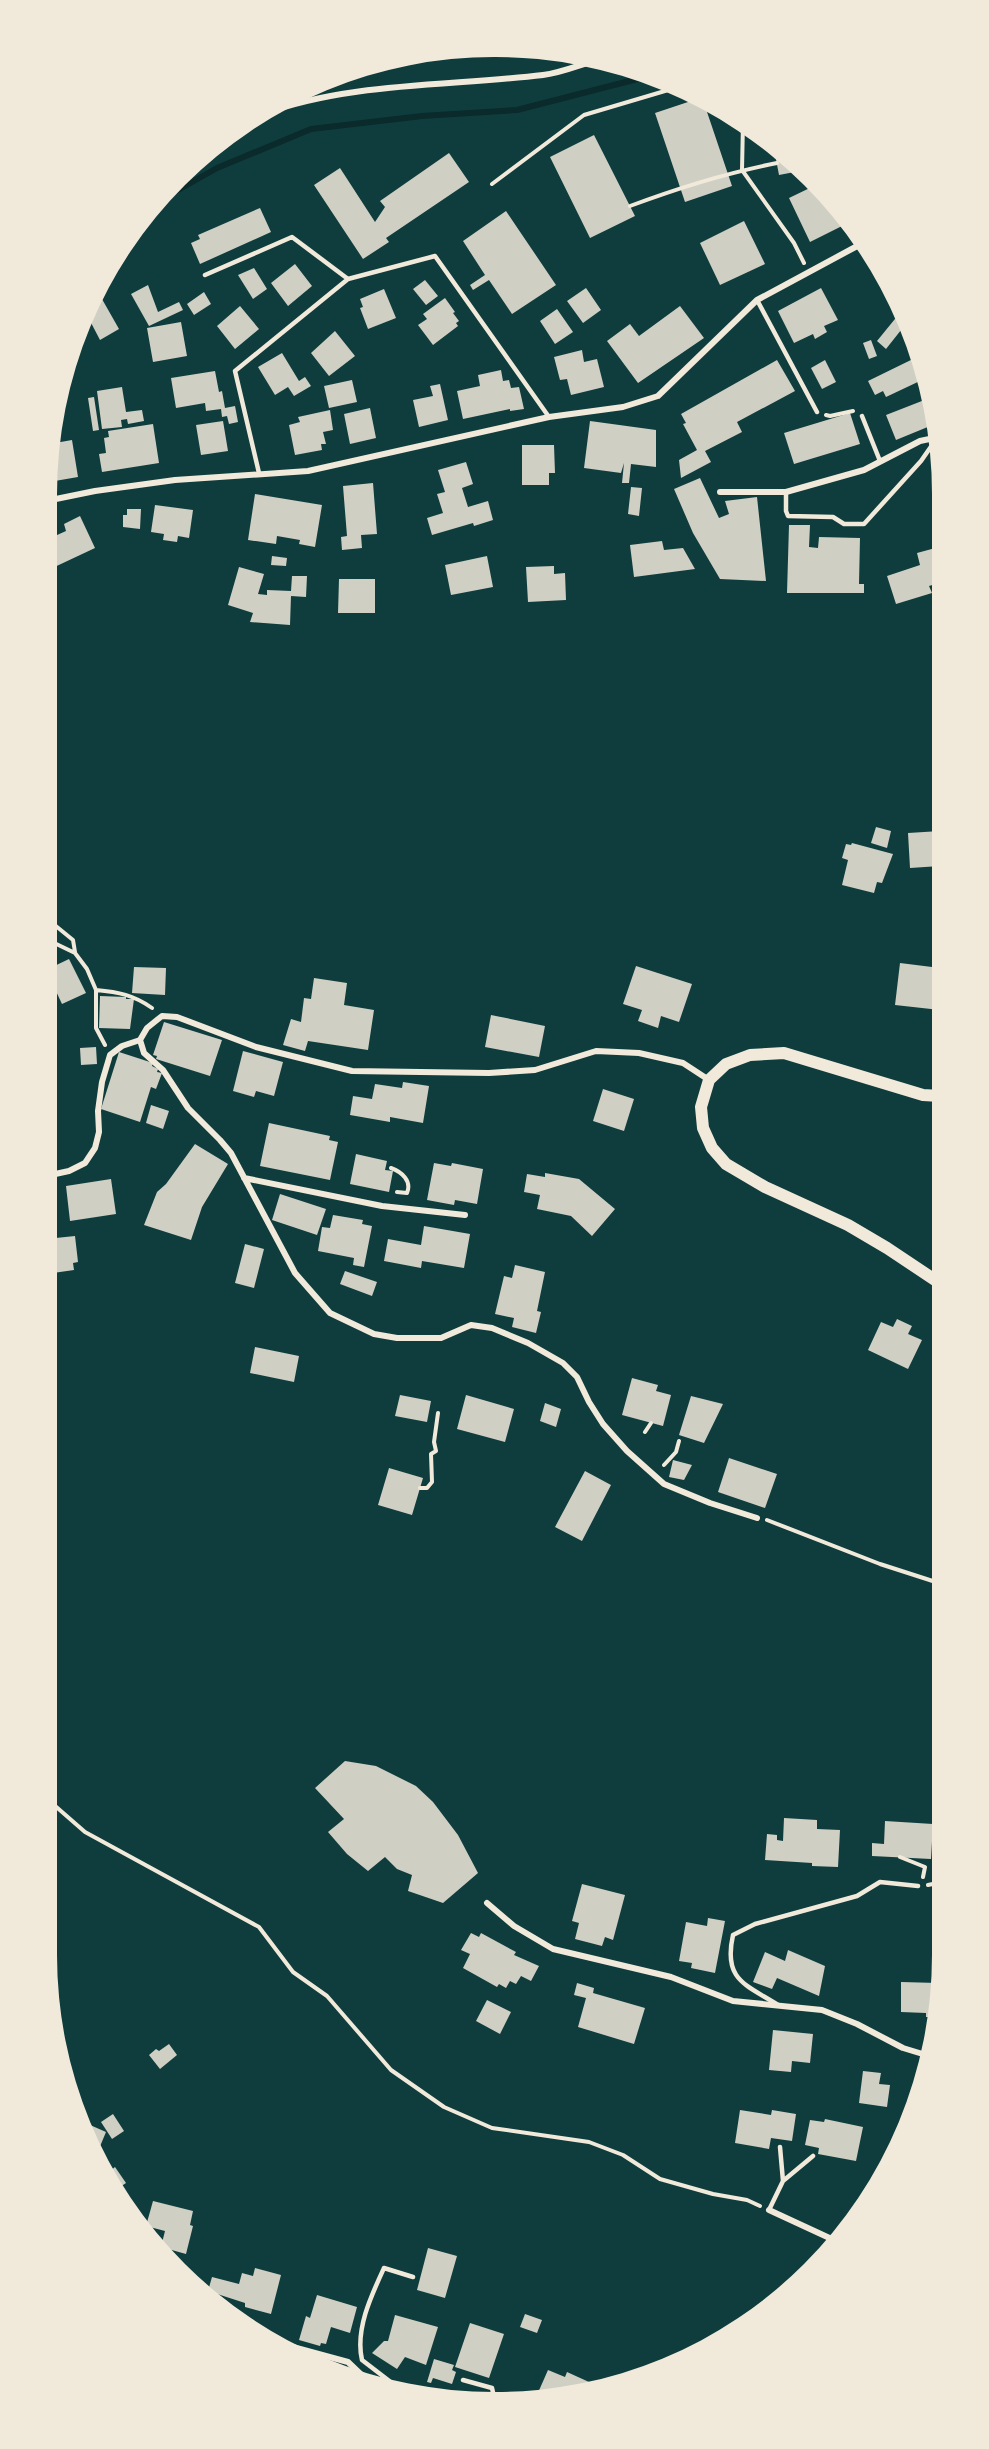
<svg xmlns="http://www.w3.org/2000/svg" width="989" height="2449" viewBox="0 0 989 2449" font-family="Raleway,sans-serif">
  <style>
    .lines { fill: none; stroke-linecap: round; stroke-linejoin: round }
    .stream { stroke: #0a2a2b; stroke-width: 6 }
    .building { fill: #cfcfc3 }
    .path { stroke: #f1e9da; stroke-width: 4 }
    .service { stroke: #f1e9da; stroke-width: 4.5 }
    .minor { stroke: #f1e9da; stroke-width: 6 }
    .secondary { stroke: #f1e9da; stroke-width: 12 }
  </style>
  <rect width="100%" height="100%" fill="#0f3d3e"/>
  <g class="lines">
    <!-- stream -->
    <path class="stream" d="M155 203 217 168 311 129 422 116 517 110 649 76"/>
  </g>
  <!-- building -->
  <path class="building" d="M697 99 704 103 732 186 685 202 655 113Z
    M594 135 635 216 590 238 550 157Z
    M774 149 800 171 779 175Z
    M449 153 469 182 386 238 389 242 363 259 314 185 340 168 375 222 385 207 380 201Z
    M816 185 832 199 848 223 810 242 789 198Z
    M260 208 271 232 200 264 191 243 200 239 198 235Z
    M506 211 556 285 512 314 489 280 473 290 470 285 485 275 463 241Z
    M744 221 765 264 720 285 700 243Z
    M295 264 312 286 288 306 271 283Z
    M254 268 267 289 253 299 238 275Z
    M425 280 438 296 426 305 413 289Z
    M148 285 158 312 179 302 183 310 149 326 131 294Z
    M586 288 601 310 583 323 567 301Z
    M821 288 838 320 824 326 827 332 815 339 813 334 794 343 778 311Z
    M384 289 396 318 368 329 360 308 363 307 360 299Z
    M98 292 119 329 100 340 87 315Z
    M204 292 211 304 194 315 187 304Z
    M445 298 455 312 453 313 459 321 456 323 458 326 433 345 418 325 427 319 423 314Z
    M240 306 259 329 235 349 217 326Z
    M680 306 704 338 638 383 607 341 630 324 639 336Z
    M557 309 573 332 555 344 540 321Z
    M899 314 905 325 886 349 877 341Z
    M181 322 187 356 153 362 147 328Z
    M335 331 355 356 329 376 311 353Z
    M871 340 877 356 869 359 863 343Z
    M582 350 584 362 597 359 604 387 571 395 567 379 560 380 554 357Z
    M282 353 299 381 305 377 311 386 294 396 288 387 275 395 258 367Z
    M915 358 922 380 886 397 883 391 875 395 868 381Z
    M777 360 795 391 737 422 742 432 705 451 711 462 681 478 679 460 697 450 683 424 686 423 681 414Z
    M825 360 836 382 822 389 811 368Z
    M501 370 503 381 509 380 511 388 519 387 524 409 510 411V409L463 419 457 391 480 386 478 375Z
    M215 371 219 392 222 391 225 408 235 406 238 422 229 424 227 416 222 417 221 409 206 411 205 403 176 408 171 378Z
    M352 380 357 402 329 408 324 386Z
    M440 384 448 420 419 427 413 400 433 396 430 386Z
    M122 387 126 412 142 410 144 421 128 424 127 419 121 420 122 427 102 429 97 391Z
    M94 397 99 430 93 431 88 398Z
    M927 399 935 424 896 440 886 415Z
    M370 408 376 438 350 444 344 414Z
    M330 410 333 430 323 432 326 444H321L322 450 295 455 289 425 300 422 298 417Z
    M850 413 860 444 794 464 784 433Z
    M223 421 228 451 201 455 196 425Z
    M590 421 656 430V467L631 464 629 483H622L624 463 621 473 584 468Z
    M153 424 159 463 102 472 99 454 106 453 104 438 109 437 108 431Z
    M72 440 78 477 49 482 55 443Z
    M522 445H554L555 473H549V485H522Z
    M466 462 473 484 462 488 468 507 488 501 493 520 474 526 473 523 432 535 427 518 443 513 437 494 445 492 438 470Z
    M700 478 719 518 729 514 725 501 757 497 766 581 720 579 693 533 674 489Z
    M373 483 377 534 361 535 362 548 342 550 341 537 347 536 343 486Z
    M631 487 642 488 639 516 628 514Z
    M255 494 322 505 315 547 299 544 300 540 277 536 276 544 248 540Z
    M155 505 193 510 189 538 178 536 177 542 163 540 164 534 151 532Z
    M127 509H141L140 529 123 527V515H127Z
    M80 516 95 548 46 571V540L66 531 64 524Z
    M789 525H810L809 547 818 548 819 537 860 538 859 584H864V593H787Z
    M662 541 664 550 683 548 695 569 634 577 630 545Z
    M939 547V583L929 586 932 593 896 604 887 576 920 565 917 553Z
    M272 556 287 558 286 566 271 565Z
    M487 556 493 587 451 595 445 565Z
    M554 566V574L565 573 566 600 528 602 526 567Z
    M239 567 264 574 258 594 267 595V590L291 591 292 576H307L306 597 291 596 290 625 250 622 253 613 228 605Z
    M339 579H375V613H338Z
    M876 827 891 831 887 848 871 843Z
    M940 831V866L910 868 908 833Z
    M852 843 893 854 882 883 877 882 874 893 842 885 848 860 842 858 846 844 851 845Z
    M69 959 86 993 62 1004 46 970Z
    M900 963 940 968V1010L895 1005Z
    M636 966 692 984 679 1022 661 1016 658 1028 638 1021 642 1010 623 1004Z
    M134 967 166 968 165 995 132 993Z
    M314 978 347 983 344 1005 374 1010 368 1050 308 1041 305 1051 283 1045 291 1019 301 1022 304 998 311 999Z
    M100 996 126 997V999H134L130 1029 99 1028Z
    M491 1015 545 1026 539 1057 485 1047Z
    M164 1022 222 1040 210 1076 156 1059 157 1056 153 1055Z
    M96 1047 97 1064 81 1065 80 1048Z
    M243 1051 283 1062 274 1096 256 1091 254 1097 233 1091Z
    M119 1052 153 1063 152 1066 158 1069 157 1072 162 1073 156 1089 151 1087 140 1122 101 1109Z
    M403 1082 429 1086 423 1123 390 1117V1122L350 1115 353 1096 372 1099 375 1084 402 1088Z
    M603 1089 634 1099 624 1131 593 1121Z
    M151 1105 169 1111 163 1129 146 1123Z
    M269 1123 330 1136 329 1140 338 1142 330 1180 260 1166Z
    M195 1144 228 1164 202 1207 191 1240 144 1225 157 1192 166 1184Z
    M356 1154 387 1161 385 1170 393 1171 389 1192 350 1184Z
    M434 1163 451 1166 452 1163 483 1169 477 1204 455 1200 454 1205 427 1200Z
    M545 1173 579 1179 615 1209 592 1236 571 1216 537 1209 540 1195 524 1192 527 1174 545 1177Z
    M111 1179 116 1214 70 1221 66 1186Z
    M280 1194 326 1209 317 1235 272 1220Z
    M333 1215 363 1220 362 1224 372 1226 364 1267 353 1265 354 1258 318 1251 322 1227 330 1228Z
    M424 1226 470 1234 464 1268 422 1261 421 1268 384 1261 388 1239 421 1245Z
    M75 1236 78 1262 73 1263 74 1270 46 1274V1260L49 1259 46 1239Z
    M245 1244 264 1249 254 1288 235 1283Z
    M515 1265 545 1272 537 1311 541 1312 536 1333 512 1327 514 1318 495 1314 504 1276 512 1278Z
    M345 1271 377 1282 372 1296 340 1284Z
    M897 1319 912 1326 908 1334 922 1340 908 1369 868 1350 881 1322 893 1327Z
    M255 1347 299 1356 294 1382 250 1373Z
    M632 1378 658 1385 656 1391 671 1395 663 1426 622 1415Z
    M400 1395 431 1401 427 1422 395 1416Z
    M466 1395 514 1409 505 1442 457 1429Z
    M691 1396 723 1404 704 1443 679 1435Z
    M545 1403 561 1409 556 1427 540 1421Z
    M729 1458 777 1474 765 1508 718 1492Z
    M673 1460 692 1465 684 1480 669 1477Z
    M389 1468 423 1478 412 1515 378 1505Z
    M585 1471 611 1485 582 1541 555 1527Z
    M345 1761 376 1766 416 1786 433 1802 458 1835 478 1873 443 1903 408 1891 412 1875 397 1869 385 1857 368 1871 347 1854 328 1832 344 1819 315 1788Z
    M784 1818 817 1820V1829L840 1830 838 1867 812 1866V1863L765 1860 767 1834 777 1835V1840L783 1841Z
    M885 1821 933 1824 931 1859 872 1856V1843L884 1844Z
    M582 1884 625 1895 613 1940 605 1937 602 1946 575 1939 579 1923 572 1921Z
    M708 1918 725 1921 715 1973 691 1968 692 1963 679 1961 686 1922 707 1926Z
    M471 1933 479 1937 481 1933 516 1952 514 1955 539 1966 531 1981 521 1976 516 1984 510 1981 506 1988 499 1984 497 1987 463 1968 470 1954 461 1950Z
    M788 1950 825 1966 819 1996 777 1978 772 1989 753 1982 765 1952 785 1961Z
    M901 1982 938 1983 932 2017H926V2013L901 2012Z
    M577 1983 594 1988 593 1993 645 2008 634 2044 578 2027 586 1998 574 1995Z
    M487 2000 511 2012 500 2034 476 2021Z
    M773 2030 813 2034 810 2063 792 2061 791 2072 769 2070Z
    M169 2044 177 2055 160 2069 149 2055 156 2049 159 2051Z
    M863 2071 881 2073 879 2084 890 2085 887 2107 859 2103Z
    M740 2110 771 2115 772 2110 796 2114 792 2141 771 2138 769 2149 735 2143Z
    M113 2114 124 2131 112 2139 101 2122Z
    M825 2119 863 2127 856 2161 818 2154 819 2148 805 2145 810 2120 824 2122Z
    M81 2121 106 2132 96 2156Z
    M115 2167 126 2183 120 2187 124 2194 120 2197 105 2175Z
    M153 2201 193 2211 190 2225 193 2226 186 2254 161 2247 165 2231 146 2226Z
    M428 2248 457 2256 445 2298 417 2290Z
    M255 2268 281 2275 271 2314 245 2307V2303L208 2291 212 2277 239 2284 242 2273 253 2276Z
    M317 2295 357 2307 350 2333 331 2327 326 2344 321 2343 320 2346 299 2340 306 2316 310 2318Z
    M525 2314 542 2320 537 2333 520 2327Z
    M395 2315 438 2327 426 2365 405 2357 397 2369 372 2353 384 2341H388Z
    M470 2323 504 2334 489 2378 455 2367Z
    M434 2359 454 2365 452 2370 456 2372 452 2384 433 2378 431 2383 427 2382Z
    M548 2370 565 2377 567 2372 589 2382 585 2393 537 2395Z"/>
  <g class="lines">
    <!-- path -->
    <path class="path" d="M743 122 742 170 794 243 804 263
      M492 184 584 115 675 88
      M630 206C678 188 726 173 777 163
      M826 415 830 416 853 411
      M46 918 73 940 75 952
      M46 939 75 953 87 969 96 990V1028L105 1045
      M96 990C118 992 134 995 152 1008
      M391 1168C402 1172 412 1181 407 1193L397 1192
      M645 1432 651 1423
      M664 1465 676 1452 679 1441
      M420 1488H427L432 1482 431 1454 436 1451 434 1442 438 1413
      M767 1520 880 1564 942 1584
      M46 1798 85 1832 259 1927 293 1972 327 1996 391 2070 444 2107 492 2128 589 2142 623 2155 660 2179 713 2194 747 2200 760 2206
      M900 1857 925 1867 923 1877
      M928 1885 942 1882"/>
    <!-- service -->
    <path class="service" d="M205 275 292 237 348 279
      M757 300 817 412
      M862 416 880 461
      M259 473 235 371 348 279 435 256 549 417
      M786 492V511L788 516 833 517 844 524H864L921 461 937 438
      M778 2005C745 1984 723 1980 733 1935L755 1924 857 1896 880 1882 918 1886
      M780 2147 783 2181
      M769 2210 783 2181 813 2156
      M463 2380 492 2388 494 2397
      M401 2390 362 2360C355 2330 371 2296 384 2268L413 2277"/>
    <!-- minor -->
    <path class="minor" d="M263 114C349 82 452 86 543 75 561 73 579 65 597 60
      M720 492H786L864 470 920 441 939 437
      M46 501 95 491 175 480 308 471 549 417 623 407 658 396 757 300 861 244
      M140 1040 144 1053 163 1070 188 1108 220 1140 231 1153 295 1273 330 1313 374 1334 397 1338H441L471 1325 492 1328 528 1343 563 1363 577 1377 589 1402 603 1424 627 1451 664 1484 710 1503 757 1518
      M46 1176 69 1171 85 1163 95 1148 99 1132 98 1111 102 1082 110 1055 122 1046 140 1040 147 1028 162 1016 177 1017 256 1047 352 1071 489 1073 535 1070 596 1051 639 1053 683 1063 709 1080
      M244 1178 382 1206 465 1215
      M487 1903 514 1926 553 1949 671 1977 733 2001 822 2010 857 2024 903 2048 926 2055
      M769 2210 836 2241
      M267 2340 348 2362 370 2383
      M400 2390 455 2398"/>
    <!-- secondary -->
    <path class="secondary" d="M940 1096 923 1095 784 1053 750 1055 726 1064 709 1080 701 1107 703 1128 712 1148 726 1164 765 1187 848 1225 887 1248 941 1284"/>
  </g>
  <!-- crop -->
  <path d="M0 0H989V2449H0ZM494 57H495A437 437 0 0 1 932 494V1955A437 437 0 0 1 495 2392H494A437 437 0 0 1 57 1955V494A437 437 0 0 1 494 57Z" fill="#f1e9da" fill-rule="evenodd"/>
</svg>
